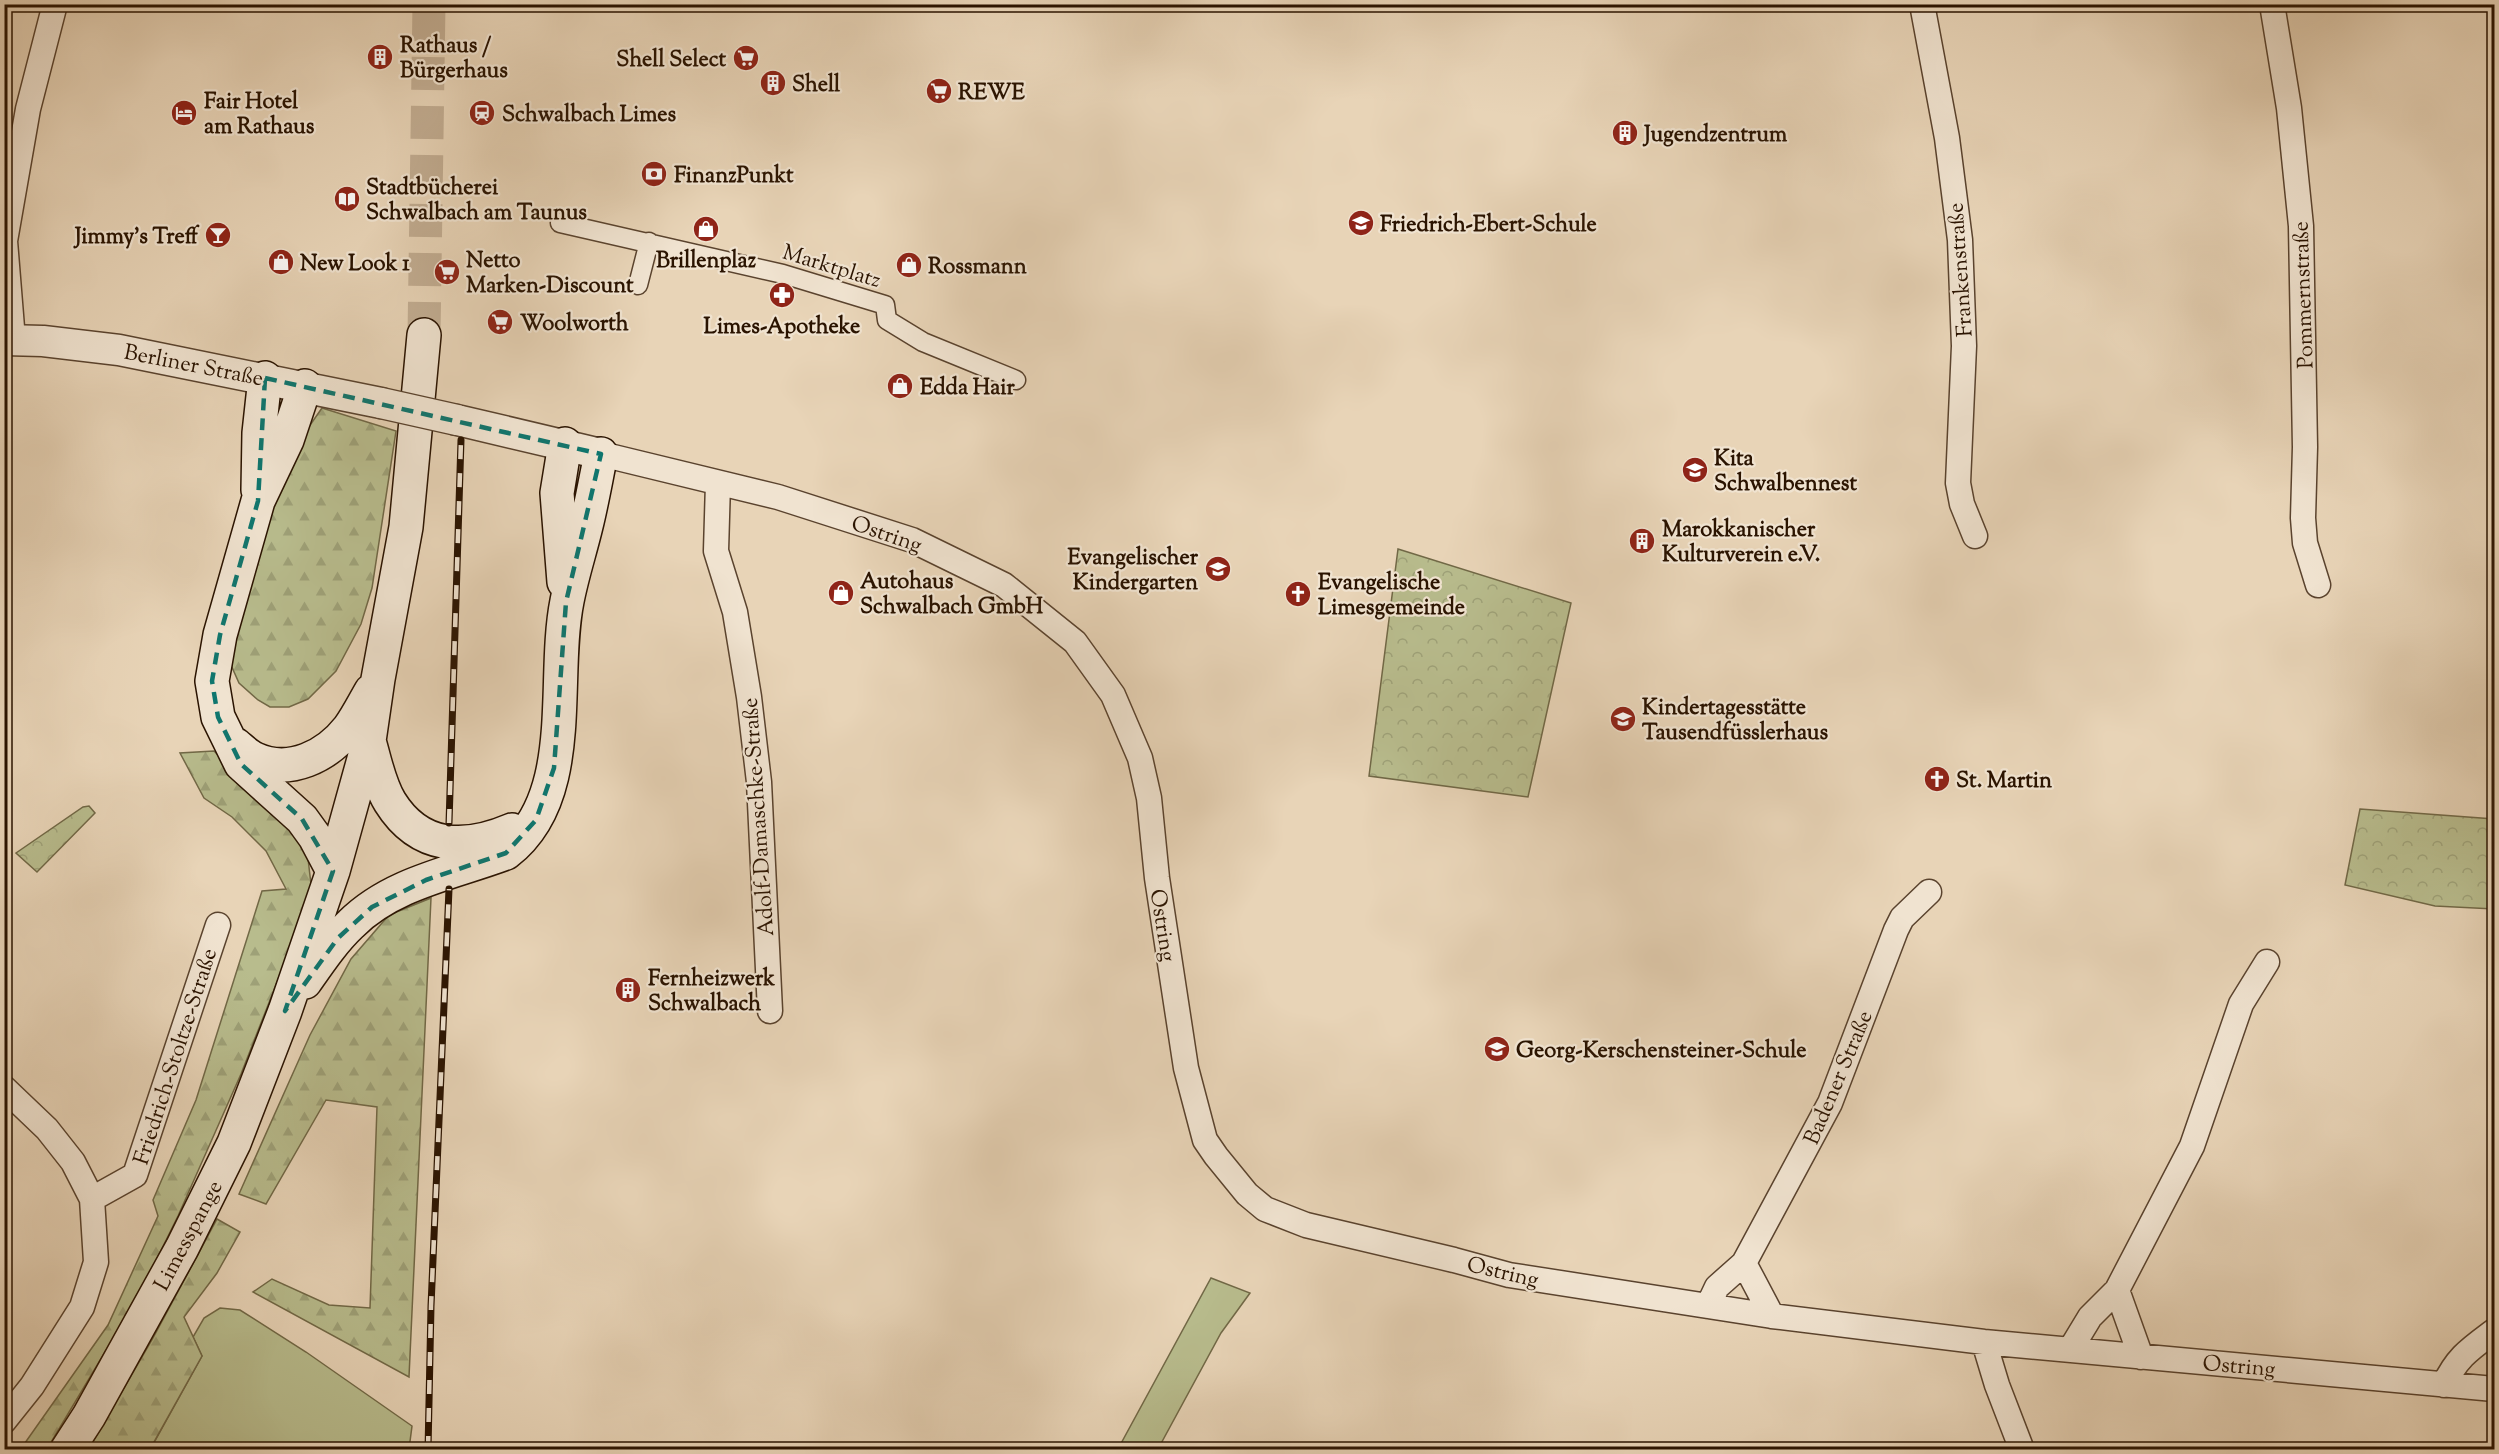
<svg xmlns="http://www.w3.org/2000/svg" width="2499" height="1454" viewBox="0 0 2499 1454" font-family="'Sorts Mill Goudy',serif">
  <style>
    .green { fill: #b8bc8d; stroke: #716846; stroke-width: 1.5 }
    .forest { fill: url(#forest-firs); stroke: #716846; stroke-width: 1.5 }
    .park { fill: url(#park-crowns); stroke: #716846; stroke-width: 1.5 }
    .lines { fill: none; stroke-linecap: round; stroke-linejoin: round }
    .secondary-tunnel { stroke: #c2ad92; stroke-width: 33; stroke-dasharray: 33 16; stroke-linecap: butt }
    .pedestrian-casing { stroke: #5a432e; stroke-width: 21 }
    .minor-casing { stroke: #5a432e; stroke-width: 27 }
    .tertiary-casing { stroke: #5a432e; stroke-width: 33 }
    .secondary-casing { stroke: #2a1300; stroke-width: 36 }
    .pedestrian { stroke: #f0e3d0; stroke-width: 18 }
    .minor { stroke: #f0e3d0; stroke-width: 24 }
    .tertiary { stroke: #f0e3d0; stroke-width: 30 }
    .secondary { stroke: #f0e3d0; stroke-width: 33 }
    .rail-casing { stroke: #2a1300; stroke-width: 7 }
    .rail { stroke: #f0e3d0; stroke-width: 4.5; stroke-dasharray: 14; stroke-linecap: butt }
    .tertiary-bridge-casing { stroke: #5a432e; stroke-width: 33; stroke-linecap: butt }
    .tertiary-bridge { stroke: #f0e3d0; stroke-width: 30 }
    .marked { fill: none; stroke: #0f766e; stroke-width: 4.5; stroke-dasharray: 12 8; stroke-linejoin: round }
    .labels { text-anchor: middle; stroke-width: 4.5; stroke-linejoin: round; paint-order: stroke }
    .poi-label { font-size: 22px; font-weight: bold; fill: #2a1300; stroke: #f0e3d0; text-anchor: start }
    .street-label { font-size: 22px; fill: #2a1300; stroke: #f0e3d0 }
  </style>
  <defs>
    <pattern id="forest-firs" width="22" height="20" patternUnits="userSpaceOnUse" patternTransform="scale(1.5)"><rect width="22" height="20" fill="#b8bc8d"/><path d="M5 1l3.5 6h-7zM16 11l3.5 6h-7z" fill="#9ea178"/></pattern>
    <pattern id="park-crowns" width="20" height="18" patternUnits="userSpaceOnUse" patternTransform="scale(1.5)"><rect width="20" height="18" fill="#b8bc8d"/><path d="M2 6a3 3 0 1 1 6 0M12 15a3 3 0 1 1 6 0" fill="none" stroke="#9ea178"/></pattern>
  </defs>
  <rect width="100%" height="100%" fill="#e8d4b7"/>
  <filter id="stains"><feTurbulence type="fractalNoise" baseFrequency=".00333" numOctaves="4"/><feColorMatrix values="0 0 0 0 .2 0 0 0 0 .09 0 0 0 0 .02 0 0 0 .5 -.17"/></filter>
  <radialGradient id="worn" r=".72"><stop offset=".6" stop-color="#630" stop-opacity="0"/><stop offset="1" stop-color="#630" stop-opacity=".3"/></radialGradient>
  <!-- green -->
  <path class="green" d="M1211 1278 1250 1293 1221 1333 1158 1449H1118Z
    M220 1308 240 1310 306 1352 412 1426 409 1449 150 1450 202 1356 193 1337 204 1318Z"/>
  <!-- forest -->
  <path class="forest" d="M322 408 396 431 372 588 361 624 336 671 308 699 289 707H270L258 700 239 683 231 665 232 613 292 451Z
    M214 751 277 813 307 850 312 893 241 1074 178 1216 138 1297 47 1449 20 1450 108 1325 158 1216 153 1200 196 1100 262 891 286 889 266 851 232 817 204 798 180 753Z
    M431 898 409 1377 253 1292 272 1279 329 1305 370 1308 377 1107 326 1100 266 1204 239 1194 310 1035 351 959 389 915Z
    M217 1219 240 1232 217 1273 184 1317 202 1356 150 1449 88 1450 153 1338Z"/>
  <!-- park -->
  <path class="park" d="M1398 549 1571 603 1528 797 1369 776Z
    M89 806 95 813 37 872 16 853 83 807Z
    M2360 809 2494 819V909L2435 906 2345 885Z"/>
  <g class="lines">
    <!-- secondary-tunnel -->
    <path class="secondary-tunnel" d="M424 335 429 4"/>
    <!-- pedestrian casing -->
    <g class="pedestrian-casing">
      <path id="pedestrian" d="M560 223 783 274 885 305 887 320 923 342 1016 380
        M638 285 649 242"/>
    </g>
    <!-- minor casing -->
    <g class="minor-casing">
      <path id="minor" d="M1922 4 1947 138 1960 240 1964 346 1958 483 1962 504 1975 536
        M2272 4 2289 108 2301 226 2305 447 2303 518 2305 543 2318 585
        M13 340 5 241 28 109 55 4
        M601 454 778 497 912 540 1004 585 1075 642 1113 695 1140 758 1149 798 1157 878 1186 1068 1205 1140 1216 1156 1247 1194 1265 1209 1306 1225 1454 1260 1509 1275 1772 1316 1984 1342 2494 1389
        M718 483 716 551 735 612 749 697 759 782 770 1011
        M4 1088 47 1129 73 1162 92 1199 96 1262 82 1307 32 1386 4 1421
        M92 1199 135 1175 218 925
        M1744 1263 1772 1316
        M2117 1290 2141 1357
        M1708 1306 1717 1287 1744 1263 1830 1103 1896 930 1902 918 1929 892
        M1984 1342 1997 1385 2022 1450
        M2070 1350 2090 1317 2117 1290 2192 1146 2241 1004 2267 962
        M2444 1385C2457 1357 2470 1349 2494 1331"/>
    </g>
    <!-- tertiary casing -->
    <g class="tertiary-casing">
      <path id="tertiary" d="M4 340 43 341 119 350 381 403
        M457 420 601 454"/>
    </g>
    <!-- secondary casing -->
    <g class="secondary-casing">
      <path id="secondary" d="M305 386 287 440 258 501 220 635 212 681 218 717 241 764 302 819 315 837 333 871
        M258 490 259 433 265 378
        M564 582 557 493 565 444
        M369 741C375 761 379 784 390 802 420 850 465 850 512 830
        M236 745C242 750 248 756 255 759 290 775 327 756 349 728 357 717 364 703 371 691
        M305 982C319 962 333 941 351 924 392 883 453 873 506 853 579 797 551 681 567 601 572 575 580 551 586 526 592 502 596 478 601 454
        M67 1450 89 1416 182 1248 234 1143 285 1011 333 871 369 741 378 679 406 527 424 335"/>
    </g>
    <!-- pedestrian -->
    <use href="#pedestrian" class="pedestrian"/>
    <!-- minor -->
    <use href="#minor" class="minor"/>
    <!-- tertiary -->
    <use href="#tertiary" class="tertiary"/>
    <!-- secondary -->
    <use href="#secondary" class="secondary"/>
    <!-- rail casing -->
    <g class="rail-casing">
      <path id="rail" d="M449 823 461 440
        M428 1450 431 1306 449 889"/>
    </g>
    <!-- rail -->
    <use href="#rail" class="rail"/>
    <!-- tertiary-bridge casing -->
    <g class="tertiary-bridge-casing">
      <path id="tertiary-bridge" d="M381 403 457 420"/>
    </g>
    <!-- tertiary-bridge -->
    <use href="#tertiary-bridge" class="tertiary-bridge"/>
  </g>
  <!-- marked area -->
  <path class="marked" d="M265 378 601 454 566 602 554 768 536 820 506 853 426 880 372 907 338 938 285 1011 333 871 302 819 241 764 218 717 212 681 220 635 258 501Z"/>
  <!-- icons -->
  <defs>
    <g id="building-disc" transform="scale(1.35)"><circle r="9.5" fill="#8f2418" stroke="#f0e3d0"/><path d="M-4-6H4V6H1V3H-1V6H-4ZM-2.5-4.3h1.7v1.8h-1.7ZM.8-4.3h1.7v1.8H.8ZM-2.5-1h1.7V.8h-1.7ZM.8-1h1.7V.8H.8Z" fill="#fff"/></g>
    <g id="supermarket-disc" transform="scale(1.35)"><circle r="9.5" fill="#8f2418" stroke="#f0e3d0"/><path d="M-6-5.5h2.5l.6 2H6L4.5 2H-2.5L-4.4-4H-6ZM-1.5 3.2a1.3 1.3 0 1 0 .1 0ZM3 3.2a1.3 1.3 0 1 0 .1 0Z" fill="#fff"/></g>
    <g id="hotel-disc" transform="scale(1.35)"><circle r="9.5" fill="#8f2418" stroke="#f0e3d0"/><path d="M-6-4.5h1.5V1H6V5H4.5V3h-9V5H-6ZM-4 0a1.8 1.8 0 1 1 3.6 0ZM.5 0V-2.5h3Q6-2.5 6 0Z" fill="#fff"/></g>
    <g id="station-disc" transform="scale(1.35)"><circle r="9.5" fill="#8f2418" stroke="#f0e3d0"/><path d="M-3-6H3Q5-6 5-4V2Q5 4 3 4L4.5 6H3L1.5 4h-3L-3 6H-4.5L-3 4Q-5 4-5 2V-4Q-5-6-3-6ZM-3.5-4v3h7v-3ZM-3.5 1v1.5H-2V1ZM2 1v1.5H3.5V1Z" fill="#fff"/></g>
    <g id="bank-disc" transform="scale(1.35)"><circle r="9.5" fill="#8f2418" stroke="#f0e3d0"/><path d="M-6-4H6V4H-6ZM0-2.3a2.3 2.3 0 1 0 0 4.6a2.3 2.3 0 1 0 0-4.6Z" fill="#fff"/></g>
    <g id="library-disc" transform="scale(1.35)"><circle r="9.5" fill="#8f2418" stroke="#f0e3d0"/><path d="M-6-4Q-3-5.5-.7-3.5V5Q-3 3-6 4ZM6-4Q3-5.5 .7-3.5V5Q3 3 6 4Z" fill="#fff"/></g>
    <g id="school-disc" transform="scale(1.35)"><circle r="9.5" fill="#8f2418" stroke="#f0e3d0"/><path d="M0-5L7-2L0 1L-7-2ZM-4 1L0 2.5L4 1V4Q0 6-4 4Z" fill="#fff"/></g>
    <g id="shop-disc" transform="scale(1.35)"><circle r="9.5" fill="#8f2418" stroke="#f0e3d0"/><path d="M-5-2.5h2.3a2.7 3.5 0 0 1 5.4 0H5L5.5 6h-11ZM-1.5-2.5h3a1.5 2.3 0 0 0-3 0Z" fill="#fff"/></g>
    <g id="bar-disc" transform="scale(1.35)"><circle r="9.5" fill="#8f2418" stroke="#f0e3d0"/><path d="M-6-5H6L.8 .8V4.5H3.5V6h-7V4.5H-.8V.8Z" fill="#fff"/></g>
    <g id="pharmacy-disc" transform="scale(1.35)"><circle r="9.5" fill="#8f2418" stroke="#f0e3d0"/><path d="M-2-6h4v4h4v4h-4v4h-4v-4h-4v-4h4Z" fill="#fff"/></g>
    <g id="church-disc" transform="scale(1.35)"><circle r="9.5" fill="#8f2418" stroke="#f0e3d0"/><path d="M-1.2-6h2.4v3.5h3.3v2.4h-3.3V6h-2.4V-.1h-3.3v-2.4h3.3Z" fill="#fff"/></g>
  </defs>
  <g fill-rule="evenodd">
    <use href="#building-disc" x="380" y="57"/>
    <use href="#supermarket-disc" x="746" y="58"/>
    <use href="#building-disc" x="773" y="83"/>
    <use href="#supermarket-disc" x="939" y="91"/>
    <use href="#hotel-disc" x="184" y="113"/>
    <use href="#station-disc" x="482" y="113"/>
    <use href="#building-disc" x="1625" y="133"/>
    <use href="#bank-disc" x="654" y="174"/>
    <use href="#library-disc" x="347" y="199"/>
    <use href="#school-disc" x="1361" y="223"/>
    <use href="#shop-disc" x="706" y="229"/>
    <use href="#bar-disc" x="218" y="235"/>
    <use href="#shop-disc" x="281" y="262"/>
    <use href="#shop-disc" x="909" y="265"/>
    <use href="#supermarket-disc" x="447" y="272"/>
    <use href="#pharmacy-disc" x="782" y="295"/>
    <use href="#supermarket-disc" x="500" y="322"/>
    <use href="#shop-disc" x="900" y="386"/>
    <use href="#school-disc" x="1695" y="470"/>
    <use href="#building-disc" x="1642" y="541"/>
    <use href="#school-disc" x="1218" y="569"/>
    <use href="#shop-disc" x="841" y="593"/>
    <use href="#church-disc" x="1298" y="594"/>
    <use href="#school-disc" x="1623" y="719"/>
    <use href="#church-disc" x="1937" y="779"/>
    <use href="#building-disc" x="628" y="990"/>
    <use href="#school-disc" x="1497" y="1049"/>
  </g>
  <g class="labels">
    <!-- poi labels -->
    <g class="poi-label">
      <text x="400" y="52">Rathaus /<tspan x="400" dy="25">Bürgerhaus</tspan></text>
      <text x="726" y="66" text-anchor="end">Shell Select</text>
      <text x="792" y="91">Shell</text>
      <text x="958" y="99">REWE</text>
      <text x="204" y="108">Fair Hotel<tspan x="204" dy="25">am Rathaus</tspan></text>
      <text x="502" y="121">Schwalbach Limes</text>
      <text x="1644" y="141">Jugendzentrum</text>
      <text x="674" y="182">FinanzPunkt</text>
      <text x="366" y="194">Stadtbücherei<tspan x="366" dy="25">Schwalbach am Taunus</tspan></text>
      <text x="1380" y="231">Friedrich-Ebert-Schule</text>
      <text x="198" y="243" text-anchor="end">Jimmy's Treff</text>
      <text x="466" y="267">Netto<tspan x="466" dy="25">Marken-Discount</tspan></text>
      <text x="706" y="267" text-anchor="middle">Brillenplaz</text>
      <text x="300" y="270">New Look 1</text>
      <text x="928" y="273">Rossmann</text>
      <text x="520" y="330">Woolworth</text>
      <text x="782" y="333" text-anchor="middle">Limes-Apotheke</text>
      <text x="920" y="394">Edda Hair</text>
      <text x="1714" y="465">Kita<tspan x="1714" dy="25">Schwalbennest</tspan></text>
      <text x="1662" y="536">Marokkanischer<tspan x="1662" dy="25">Kulturverein e.V.</tspan></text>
      <text x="1198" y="564" text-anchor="end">Evangelischer<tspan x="1198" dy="25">Kindergarten</tspan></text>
      <text x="860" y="588">Autohaus<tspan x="860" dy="25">Schwalbach GmbH</tspan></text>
      <text x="1318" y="589">Evangelische<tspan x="1318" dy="25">Limesgemeinde</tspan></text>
      <text x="1642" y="714">Kindertagesstätte<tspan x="1642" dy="25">Tausendfüsslerhaus</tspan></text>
      <text x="1956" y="787">St. Martin</text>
      <text x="648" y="985">Fernheizwerk<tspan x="648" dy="25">Schwalbach</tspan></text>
      <text x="1516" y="1057">Georg-Kerschensteiner-Schule</text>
    </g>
    <!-- street labels -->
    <g class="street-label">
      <text transform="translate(832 265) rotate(17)" y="8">Marktplatz</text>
      <text transform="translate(1959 270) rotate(-94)" y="8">Frankenstraße</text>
      <text transform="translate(2302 295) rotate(-92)" y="8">Pommernstraße</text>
      <text transform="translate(194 364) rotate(11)" y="8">Berliner Straße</text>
      <text transform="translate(887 533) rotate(19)" y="8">Ostring</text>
      <text transform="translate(757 817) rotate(-94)" y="8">Adolf-Damaschke-Straße</text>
      <text transform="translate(1164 925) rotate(81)" y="8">Ostring</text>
      <text transform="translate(174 1056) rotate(-72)" y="8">Friedrich-Stoltze-Straße</text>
      <text transform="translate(1837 1077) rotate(-67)" y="8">Badener Straße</text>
      <text transform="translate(187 1235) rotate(-62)" y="8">Limesspange</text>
      <text transform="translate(1503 1271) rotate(13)" y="8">Ostring</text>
      <text transform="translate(2239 1365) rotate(5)" y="8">Ostring</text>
    </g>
  </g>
  <!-- margin -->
  <rect width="2499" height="1454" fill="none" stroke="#e8d4b7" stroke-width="24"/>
  <rect x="6" y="6" width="2487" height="1442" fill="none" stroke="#2a1300" stroke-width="3"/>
  <rect x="12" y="12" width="2475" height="1430" fill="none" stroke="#2a1300" stroke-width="1.5"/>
  <rect width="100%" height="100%" filter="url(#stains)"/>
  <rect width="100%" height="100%" fill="url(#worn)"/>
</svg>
